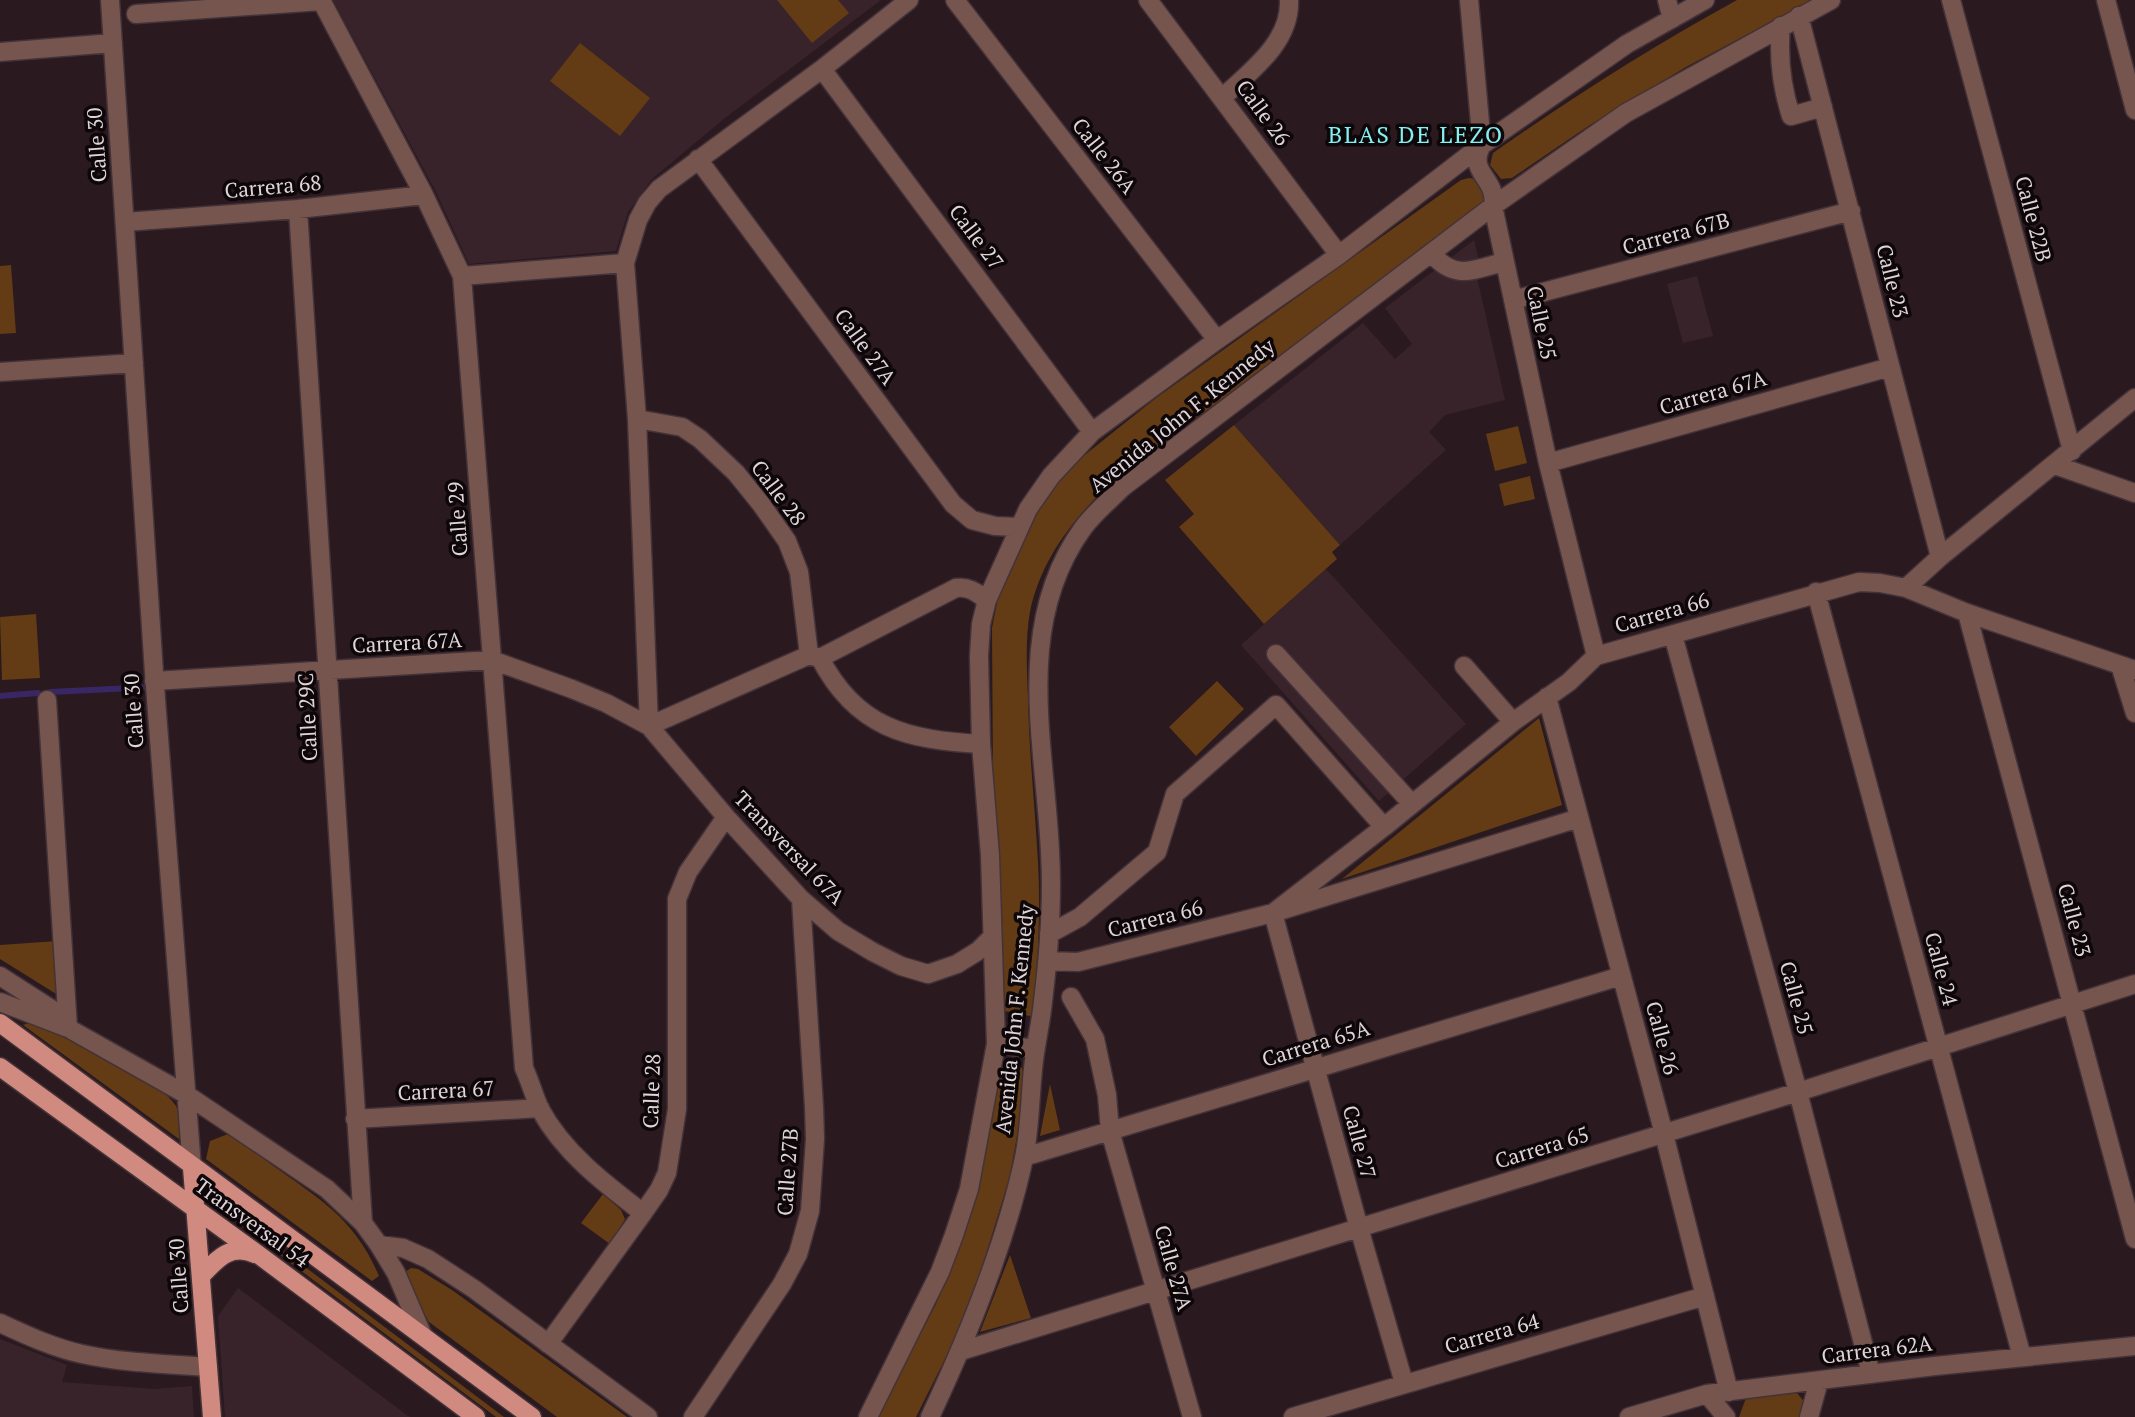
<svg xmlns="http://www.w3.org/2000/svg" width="2135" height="1417" viewBox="0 0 2135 1417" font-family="'PT Serif',serif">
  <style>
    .built { fill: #39232b }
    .green { fill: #633b15 }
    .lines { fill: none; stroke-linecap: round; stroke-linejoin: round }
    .stream { stroke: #392765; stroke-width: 6 }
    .minor-casing { stroke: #433339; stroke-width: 21 }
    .major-casing { stroke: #433339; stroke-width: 21 }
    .minor { stroke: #77554f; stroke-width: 18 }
    .major { stroke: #d18a7f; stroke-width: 18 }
    .labels { text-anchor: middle; stroke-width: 7; stroke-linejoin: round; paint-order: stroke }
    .street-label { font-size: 21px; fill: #dfd4d7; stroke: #0d0709 }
    .neighbourhood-label { font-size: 23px; letter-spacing: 2px; fill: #84f0f1; stroke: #0d0709 }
  </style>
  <rect width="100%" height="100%" fill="#2a191f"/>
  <!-- built -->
  <path class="built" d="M333 0H881L725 118 652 179 628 212 616 251 469 264 436 192Z
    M1474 240 1480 265 1476 273 1505 400 1445 415 1429 432 1446 450 1340 545 1234 425 1363 323 1395 359 1412 344 1385 308Z
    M1697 276 1713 336 1683 343 1667 284Z
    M1326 569 1466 724 1379 801 1241 645Z
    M238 1288 408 1416 411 1417H225L218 1316Z
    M0 1339 67 1365 62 1382 154 1389 192 1386 194 1417H0Z"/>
  <!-- green -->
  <path class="green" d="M777 0H838L849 13 812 43Z
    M1737 0H1812L1686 67 1590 125 1512 178 1501 179 1490 165 1493 153C1571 98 1653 46 1737 0Z
    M580 43 650 98 620 136 550 81Z
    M1469 178 1476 179 1485 194 1484 202 1119 476C1078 512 1041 557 1030 612 1025 639 1027 670 1028 697 1029 752 1035 807 1038 862 1041 913 1037 965 1035 1017L1004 1011 993 780 992 628 999 593 1034 515 1056 482 1076 462 1156 398 1461 180Z
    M11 265 16 333 0 334V266Z
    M1234 425 1340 545 1332 552 1337 559 1264 624 1179 527 1194 514 1165 480Z
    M1518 426 1527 463 1495 471 1486 434Z
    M1530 476 1535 499 1504 506 1499 484Z
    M36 614 40 678 2 680 0 617Z
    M1217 681 1244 709 1196 756 1169 727Z
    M1539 718 1562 805 1342 879Z
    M57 941 61 997 0 959V945Z
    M31 1022C65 1039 159 1077 176 1106 181 1115 179 1129 179 1139L23 1025Z
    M1011 1061 1021 1067 1024 1072 1021 1113 1010 1176 968 1313 916 1417H877L936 1304 962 1237 1000 1069Z
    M1050 1084 1060 1130 1040 1136Z
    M228 1134C244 1141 258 1154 272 1165 320 1199 355 1219 379 1276L372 1281 206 1159 210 1141Z
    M603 1194 621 1210 625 1219 610 1244 581 1223Z
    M209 1196H211L504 1417H496L208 1201Z
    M1010 1255 1031 1318 980 1332Z
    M411 1268 418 1269 452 1290 627 1417H557L429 1322 402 1274Z
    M1797 1393 1807 1405 1804 1417H1739L1746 1398Z"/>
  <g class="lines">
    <!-- stream -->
    <path class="stream" d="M50 692 153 687
      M0 696 38 693
      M1020 950H1029"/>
    <!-- minor casing -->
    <g class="minor-casing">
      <path id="minor" d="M110 0 154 673 192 1168
        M321 0 424 195 462 276 524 1068C530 1081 534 1096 540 1109 563 1152 605 1184 643 1213
        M955 0 1217 340
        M1148 0 1339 255
        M1469 0 1482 145C1466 173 1498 178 1493 206L1548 463 1596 656
        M1667 0 1672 19
        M1951 0 2072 451
        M2106 0 2135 110
        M136 14 321 1
        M1799 16 1940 557
        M1781 26C1778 58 1781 85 1791 116L1823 107
        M0 52 113 43
        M822 69 1092 432
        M1223 97C1251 71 1291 42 1289 0
        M698 159 953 504 972 520 995 526 1018 527
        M298 209 363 1223
        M125 222 298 209 424 195
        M1431 253C1455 281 1472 270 1504 262
        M462 276 625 263
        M1513 300 1851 211
        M0 372 134 363
        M637 419 682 427 700 439 736 473 761 504 787 541 799 572 809 655 820 658C856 728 907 740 981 744
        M1548 463 1890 367
        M2055 465 2135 493
        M1906 588 1940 557 2135 398
        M1816 592 2022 1357
        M1967 613 2135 1239
        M1673 635 1798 1092 1871 1374
        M1276 654 1412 804
        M820 658 956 588C969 586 977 593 987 600
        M2120 665 2135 713
        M1464 666 1513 722
        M154 681 492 660 572 689 606 703 649 726 726 817 801 899 838 931 873 952 901 966 928 974 957 964 978 951 992 937
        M1547 697 1664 1134 1729 1392
        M47 700 68 1028
        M649 726 637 419 625 263 638 220 647 203 659 189 822 69 909 0
        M649 726 809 655
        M1049 934 1080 917 1157 852 1175 794 1276 705 1384 827
        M1047 961 1078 962 1273 913 1384 827 1513 722 1569 682 1596 656 1859 582 1880 583 1906 588 1967 613 2135 670
        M0 976 67 1019
        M1071 997 1095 1039 1107 1095 1110 1131 1192 1417
        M0 1002 68 1028 187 1095 327 1189 363 1223 379 1245 396 1273 423 1336
        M996 1044 1035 1049
        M355 1119 540 1108
        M1024 1157 1621 976
        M379 1245 403 1248 428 1259 474 1289 648 1417
        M0 1323C26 1335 54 1348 82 1354 123 1363 167 1364 208 1367
        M548 1344 643 1213 659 1190 667 1173 677 1109V899L688 872 726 817
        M961 1351 1798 1092 2135 984
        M1404 1383 1359 1228 1273 913 1579 818
        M1707 1394 1726 1417
        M693 1417 782 1284 798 1254 810 1211 815 1139 814 1107 801 899
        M868 1417 940 1272 954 1235 969 1189 996 1044 990 855 981 744 979 656 981 624 987 600 1028 509 1051 476 1092 432 1217 340 1339 255 1482 145 1627 44 1705 0
        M930 1417C968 1336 1005 1246 1024 1158 1030 1129 1030 1098 1033 1069 1035 1046 1041 1023 1043 1001 1049 952 1053 901 1050 852 1045 743 1013 625 1083 528 1094 513 1110 500 1123 487L1493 206 1626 113 1831 0
        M1293 1417 1705 1296
        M1629 1417 1707 1394 1935 1366 2135 1346
        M1809 1417 1819 1381"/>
    </g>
    <!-- major casing -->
    <g class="major-casing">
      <path id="major" d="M0 1023 532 1417
        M0 1067 263 1258 476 1417
        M192 1168 212 1417
        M202 1275C217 1259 231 1243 255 1254"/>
    </g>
    <!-- minor -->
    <use href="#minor" class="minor"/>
    <!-- major -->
    <use href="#major" class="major"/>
  </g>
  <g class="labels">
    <!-- street labels -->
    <g class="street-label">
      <text transform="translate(1263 113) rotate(54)" y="7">Calle 26</text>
      <text transform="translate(97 145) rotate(-94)" y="7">Calle 30</text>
      <text transform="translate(1104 156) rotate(52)" y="7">Calle 26A</text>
      <text transform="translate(273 187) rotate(-5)" y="7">Carrera 68</text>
      <text transform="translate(2033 219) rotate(75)" y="7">Calle 22B</text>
      <text transform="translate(1676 234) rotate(-15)" y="7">Carrera 67B</text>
      <text transform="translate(976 237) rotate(53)" y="7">Calle 27</text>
      <text transform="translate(1892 281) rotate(76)" y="7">Calle 23</text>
      <text transform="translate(1541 323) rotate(78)" y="7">Calle 25</text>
      <text transform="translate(865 347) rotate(54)" y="7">Calle 27A</text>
      <text transform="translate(1713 393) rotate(-16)" y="7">Carrera 67A</text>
      <text transform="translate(1182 416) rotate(-39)" y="7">Avenida John F. Kennedy</text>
      <text transform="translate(778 493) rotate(53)" y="7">Calle 28</text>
      <text transform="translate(458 519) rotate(-94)" y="7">Calle 29</text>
      <text transform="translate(1662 613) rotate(-16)" y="7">Carrera 66</text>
      <text transform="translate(407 643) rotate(-3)" y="7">Carrera 67A</text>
      <text transform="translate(134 711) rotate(-94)" y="7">Calle 30</text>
      <text transform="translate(308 717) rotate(-93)" y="7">Calle 29C</text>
      <text transform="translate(789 848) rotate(46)" y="7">Transversal 67A</text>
      <text transform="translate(1155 919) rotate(-14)" y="7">Carrera 66</text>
      <text transform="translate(2074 920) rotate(75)" y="7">Calle 23</text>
      <text transform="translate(1941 969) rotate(75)" y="7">Calle 24</text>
      <text transform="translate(1796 998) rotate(75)" y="7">Calle 25</text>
      <text transform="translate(1015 1019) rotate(-84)" y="7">Avenida John F. Kennedy</text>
      <text transform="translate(1662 1038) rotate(75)" y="7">Calle 26</text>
      <text transform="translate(1316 1044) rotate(-17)" y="7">Carrera 65A</text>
      <text transform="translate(446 1091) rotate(-3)" y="7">Carrera 67</text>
      <text transform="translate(652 1091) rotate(-88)" y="7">Calle 28</text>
      <text transform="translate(1359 1142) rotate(75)" y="7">Calle 27</text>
      <text transform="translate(1542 1148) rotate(-17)" y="7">Carrera 65</text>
      <text transform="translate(788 1172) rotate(-86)" y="7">Calle 27B</text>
      <text transform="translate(252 1223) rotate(36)" y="7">Transversal 54</text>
      <text transform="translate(1173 1268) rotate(74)" y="7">Calle 27A</text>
      <text transform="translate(179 1276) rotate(-94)" y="7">Calle 30</text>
      <text transform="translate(1492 1334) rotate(-16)" y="7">Carrera 64</text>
      <text transform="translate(1877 1350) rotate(-7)" y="7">Carrera 62A</text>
    </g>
    <!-- neighbourhood labels -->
    <g class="neighbourhood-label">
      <text x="1416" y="143">BLAS DE LEZO</text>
    </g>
  </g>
</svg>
